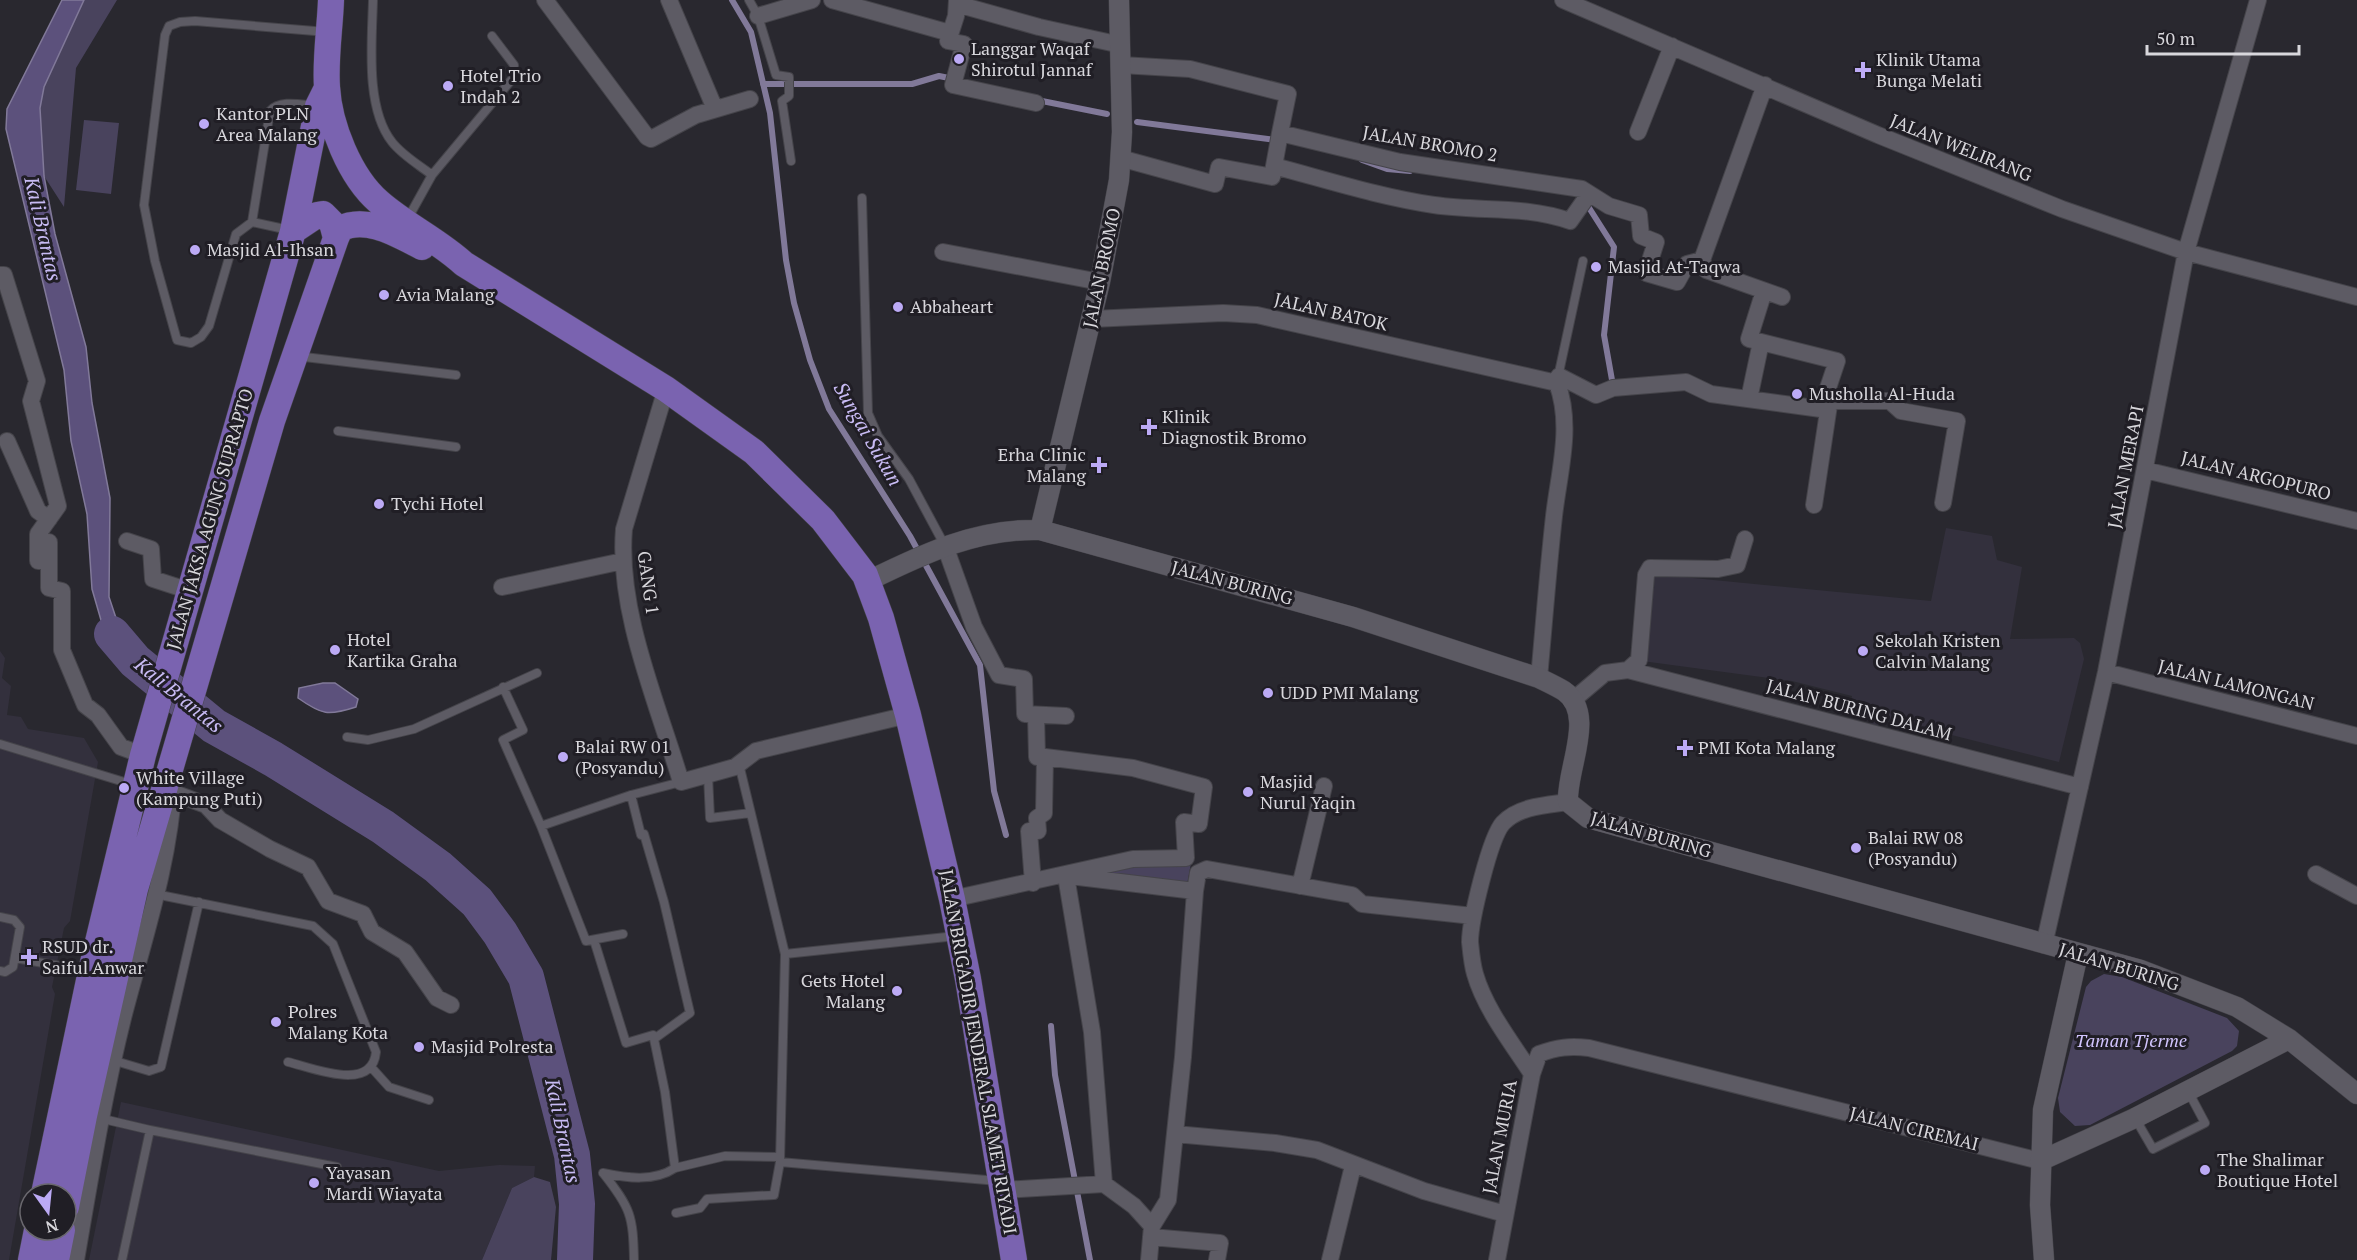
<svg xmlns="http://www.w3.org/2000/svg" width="2357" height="1260" viewBox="0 0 2357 1260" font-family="'PT Serif',serif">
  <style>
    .built { fill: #33303d }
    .green { fill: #49435d }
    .water { fill: #5c517c; stroke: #817999; stroke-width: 1.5 }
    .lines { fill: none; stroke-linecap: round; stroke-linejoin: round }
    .stream { stroke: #817999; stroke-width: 6 }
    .river { stroke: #5c517c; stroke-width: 36 }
    .service-casing { stroke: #45444a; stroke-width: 10 }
    .minor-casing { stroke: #45444a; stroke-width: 18 }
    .tertiary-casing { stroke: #45444a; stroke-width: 21 }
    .primary-casing { stroke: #45444a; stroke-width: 27 }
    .service { stroke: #5d5b64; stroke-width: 8 }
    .minor { stroke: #5d5b64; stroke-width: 16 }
    .tertiary { stroke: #5d5b64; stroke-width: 20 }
    .primary { stroke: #7a63b0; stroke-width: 26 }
    .poi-dot { fill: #bcaaf5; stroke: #201e25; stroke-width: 2 }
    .labels { text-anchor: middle; stroke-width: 6; stroke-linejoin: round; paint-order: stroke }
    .poi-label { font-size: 18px; fill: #d8d7dc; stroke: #201e25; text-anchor: start }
    .street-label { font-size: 18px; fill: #d8d7dc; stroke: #201e25 }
    .park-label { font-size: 18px; font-style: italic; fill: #d2c5fe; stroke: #201e25 }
    .water-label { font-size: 20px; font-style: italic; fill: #c8bbf4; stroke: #201e25 }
  </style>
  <rect width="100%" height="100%" fill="#29282f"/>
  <!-- built -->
  <path class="built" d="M1946 528 1992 536 1997 560 2022 567 2010 639 2074 638 2080 643 2084 659 2059 762 1888 719 1875 727 1850 705 1852 696 1792 681 1642 661 1652 574 1931 601Z
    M0 651 5 658 2 678 11 686 7 715 21 717 28 729 84 738 98 762 70 921 64 928 52 987 55 994 9 1260H0Z
    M121 1102 439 1171 499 1165 535 1166 534 1177 512 1188 482 1260H89Z"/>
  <!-- green -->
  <path class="green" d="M84 0H117L76 68 64 207 44 176 40 108 44 87Z
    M84 120 119 123 111 194 76 190Z
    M1132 860 1191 863 1187 885 1087 872Z
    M2104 974 2122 977 2227 1018 2239 1031 2237 1046 2232 1051 2090 1125 2075 1126 2060 1112 2058 1098 2086 987 2091 981Z
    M534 1177 550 1182 556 1207 551 1260H482L512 1188Z"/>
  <!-- water -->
  <path class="water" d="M62 0H84L44 87 40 108 44 176 55 234 86 347 92 403 110 498 109 597 120 630 148 657 142 683 107 641 92 589 87 514 71 441 64 370 6 129 7 109Z
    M323 683H335L358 699 356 707C328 716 322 715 298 698L299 688Z"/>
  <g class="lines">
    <!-- stream -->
    <path class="stream" d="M732 0 751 32 770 113 786 260 794 303 810 360 829 409 910 536 980 665 994 791 1006 835
      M763 84H912L939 76 954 79
      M1037 100 1107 114
      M1137 122 1276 140
      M1362 160 1387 169 1410 171
      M1586 203 1614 247 1604 335 1612 380
      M1051 1026 1055 1075 1090 1260"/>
    <!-- river -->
    <path class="river" d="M112 634 135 661 214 726 273 759 383 827 438 867 477 902 500 933 526 977 572 1155 577 1204 575 1260"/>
    <!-- service casing -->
    <g class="service-casing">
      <path id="service" d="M373 0C372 41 365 108 392 142 402 155 419 165 432 175
        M749 0 758 16 776 75 789 77V96L782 101 791 161
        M317 106C302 105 280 99 270 111L252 222 236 234 209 326 201 337 191 343 177 340 155 261 144 205 165 35 169 26 180 22 195 21 327 32
        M862 198 868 413 878 436 909 479 945 546
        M407 220 432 175 513 78 514 65 492 36
        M252 222 289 230
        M296 356 456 375
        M1558 377 1583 261
        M338 431 456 447
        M503 687 523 730 503 740 541 826 631 795 681 782
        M347 737 368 740 414 729 537 673
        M0 744 134 785
        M708 775 710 818 750 813
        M541 826 586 941 623 934
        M155 894 313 926 333 944 376 1052C372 1093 313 1068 288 1062
        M0 917 14 920 20 927 13 967 5 972 0 971
        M594 940 626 1043 653 1035 654 1039 690 1013 664 902 644 834 641 835 631 795
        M785 954 956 936
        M15 958 88 971
        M112 1060 149 1071 161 1067 199 902
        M371 1067 389 1087 429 1100
        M99 1118 150 1130 122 1260
        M2135 1118 2153 1149 2205 1123 2188 1091
        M150 1130 337 1167
        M780 1162 998 1181
        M675 1168 725 1156 780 1157
        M603 1173C627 1178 654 1182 675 1168L665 1092 654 1039
        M603 1173C631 1208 633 1216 634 1260
        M676 1213 700 1208 707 1199 774 1195 780 1162 785 954 739 764"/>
    </g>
    <!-- minor casing -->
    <g class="minor-casing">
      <path id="minor" d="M545 0 647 137 651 139 696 115 750 99
        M669 0 715 109
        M832 0 950 33
        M957 0 956 16 948 41 964 44 953 85 1036 103
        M1563 0 1878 135 2062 209 2186 252 2357 297
        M957 4 1039 27 1121 45
        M758 16 812 0
        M1121 65 1190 69 1288 94 1280 133 1400 162 1582 189 1609 206 1639 215 1641 236 1656 242 1646 273 1677 282 1687 264 1702 260
        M1765 85 1702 260 1706 270 1782 297
        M1638 132 1672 46
        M1280 133 1274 166C1327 180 1380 197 1434 205 1482 212 1523 205 1570 221L1589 194
        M1120 158 1215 184 1219 167 1272 177 1274 166
        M943 252 1100 282
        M0 275H4L37 381 31 401 58 506 38 534V561
        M1092 319 1223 313 1257 315 1557 383C1573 426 1559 472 1554 516 1548 570 1544 624 1539 678
        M1761 342 1837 361 1821 409
        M1559 376 1596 395 1613 388 1686 382 1711 394 1821 409 1835 401H1890L1901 411 1957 421 1943 503
        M666 389 624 529C617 612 658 704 681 782L735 767 756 751 908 715
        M1749 399 1761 342 1749 339 1764 291
        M7 441 38 511 49 519
        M2145 470 2357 521
        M1814 505 1829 405
        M127 541 151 549 153 579 190 591
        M49 542V588L62 591V650L85 705 98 715 121 747 143 755
        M945 546 974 627 999 675 1024 679 1025 714 1066 716
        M502 587 623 561
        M1628 670 2080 787
        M2106 672 2357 736
        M1573 700 1605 673 1628 670 1639 660 1646 575 1650 568 1718 569 1737 565 1745 539
        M174 793 206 805 220 820 270 849 308 867 328 901 363 914 372 932 405 952 437 998 451 1005
        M2316 874 2357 896
        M1070 876 1195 891
        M1033 883 1029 831H1038L1037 818 1044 813 1045 757H1037L1036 715
        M1300 886 1324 786
        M952 899 1133 859 1186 858 1184 822 1199 824 1204 787 1133 768 1045 757
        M2044 945 2106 672 2186 252 2258 0
        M1532 1074C1512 1043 1485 1009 1475 974 1472 964 1471 952 1470 942 1470 921 1490 837 1503 823 1519 806 1547 805 1568 802
        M1175 1134 1275 1143 1317 1150 1424 1191 1505 1214
        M1104 1184 1134 1206 1152 1226
        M1003 1190 1104 1184 1092 1032 1066 876
        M1151 1237 1220 1243 1217 1260
        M76 1260C90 1179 103 1098 123 1018 143 941 170 862 174 782
        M1149 1260 1152 1226 1168 1200 1183 1057 1195 891 1198 873 1207 869 1352 895 1362 904 1473 916
        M1330 1260 1353 1166
        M1497 1260 1532 1074 1539 1054C1557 1047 1570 1046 1589 1048L2040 1161"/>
    </g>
    <!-- tertiary casing -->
    <g class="tertiary-casing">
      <path id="tertiary" d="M1040 530 1100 282 1119 180 1122 132 1119 0
        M868 581C923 554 977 528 1040 530L1353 617 1539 678C1547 682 1556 686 1564 691 1597 714 1566 769 1568 802L1588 818 2141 970 2237 1007 2289 1039 2357 1094
        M2040 1161 2135 1118 2289 1039
        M2044 1260 2040 1205 2043 1110 2078 954"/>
    </g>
    <!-- primary casing -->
    <g class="primary-casing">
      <path id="primary" d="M331 0C330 28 325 59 327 87 329 125 350 177 379 202 405 225 438 240 464 264L666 389 754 452 823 520 865 575 881 618 908 715 952 899 968 979 1014 1260
        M293 231 317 215 323 214 332 223 336 238
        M44 1194 91 971 143 755 293 231 318 106 327 88
        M66 1207 84 1116 135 889 272 421 336 238 340 229C366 215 398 235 422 247
        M31 1260 37 1230
        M56 1260 62 1230"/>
    </g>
    <!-- service -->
    <use href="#service" class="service"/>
    <!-- minor -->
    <use href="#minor" class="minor"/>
    <!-- tertiary -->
    <use href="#tertiary" class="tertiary"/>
    <!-- primary -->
    <use href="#primary" class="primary"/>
  </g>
  <!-- markers -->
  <g class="poi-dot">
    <circle cx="959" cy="59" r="6"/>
    <path d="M1860 61h6v6h6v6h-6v6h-6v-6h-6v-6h6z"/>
    <circle cx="448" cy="86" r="6"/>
    <circle cx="204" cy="124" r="6"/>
    <circle cx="195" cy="250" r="6"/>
    <circle cx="1596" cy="267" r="6"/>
    <circle cx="384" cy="295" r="6"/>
    <circle cx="898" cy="307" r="6"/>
    <circle cx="1797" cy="394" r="6"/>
    <path d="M1146 418h6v6h6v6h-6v6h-6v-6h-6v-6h6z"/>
    <path d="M1096 456h6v6h6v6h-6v6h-6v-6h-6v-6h6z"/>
    <circle cx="379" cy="504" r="6"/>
    <circle cx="335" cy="650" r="6"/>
    <circle cx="1863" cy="651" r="6"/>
    <circle cx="1268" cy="693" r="6"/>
    <path d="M1682 739h6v6h6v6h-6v6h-6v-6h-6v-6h6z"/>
    <circle cx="563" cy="757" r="6"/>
    <circle cx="124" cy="788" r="6"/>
    <circle cx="1248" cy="792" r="6"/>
    <circle cx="1856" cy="848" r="6"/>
    <path d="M26 948h6v6h6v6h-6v6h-6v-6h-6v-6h6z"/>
    <circle cx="897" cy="991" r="6"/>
    <circle cx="276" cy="1022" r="6"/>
    <circle cx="419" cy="1047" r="6"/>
    <circle cx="2205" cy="1170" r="6"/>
    <circle cx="314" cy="1183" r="6"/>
  </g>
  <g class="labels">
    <!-- poi labels -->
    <g class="poi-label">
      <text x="971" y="55">Langgar Waqaf<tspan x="971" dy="21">Shirotul Jannaf</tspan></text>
      <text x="1876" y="66">Klinik Utama<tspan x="1876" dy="21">Bunga Melati</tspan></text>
      <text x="460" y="82">Hotel Trio<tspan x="460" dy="21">Indah 2</tspan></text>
      <text x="216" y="120">Kantor PLN<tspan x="216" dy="21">Area Malang</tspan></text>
      <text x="207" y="256">Masjid Al-Ihsan</text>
      <text x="1608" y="273">Masjid At-Taqwa</text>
      <text x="396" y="301">Avia Malang</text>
      <text x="910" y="313">Abbaheart</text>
      <text x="1809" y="400">Musholla Al-Huda</text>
      <text x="1162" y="423">Klinik<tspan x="1162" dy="21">Diagnostik Bromo</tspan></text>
      <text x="1086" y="461" text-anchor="end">Erha Clinic<tspan x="1086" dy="21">Malang</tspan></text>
      <text x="391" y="510">Tychi Hotel</text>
      <text x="347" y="646">Hotel<tspan x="347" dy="21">Kartika Graha</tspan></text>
      <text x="1875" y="647">Sekolah Kristen<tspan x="1875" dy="21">Calvin Malang</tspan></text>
      <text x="1280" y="699">UDD PMI Malang</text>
      <text x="575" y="753">Balai RW 01<tspan x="575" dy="21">(Posyandu)</tspan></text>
      <text x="1698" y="754">PMI Kota Malang</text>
      <text x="136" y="784">White Village<tspan x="136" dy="21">(Kampung Puti)</tspan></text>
      <text x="1260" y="788">Masjid<tspan x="1260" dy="21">Nurul Yaqin</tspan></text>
      <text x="1868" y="844">Balai RW 08<tspan x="1868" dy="21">(Posyandu)</tspan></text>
      <text x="42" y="953">RSUD dr.<tspan x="42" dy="21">Saiful Anwar</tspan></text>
      <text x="885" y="987" text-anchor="end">Gets Hotel<tspan x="885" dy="21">Malang</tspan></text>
      <text x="288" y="1018">Polres<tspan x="288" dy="21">Malang Kota</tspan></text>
      <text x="431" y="1053">Masjid Polresta</text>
      <text x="2217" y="1166">The Shalimar<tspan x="2217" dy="21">Boutique Hotel</tspan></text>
      <text x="326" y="1179">Yayasan<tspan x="326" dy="21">Mardi Wiayata</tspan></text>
    </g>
    <!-- street labels -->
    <g class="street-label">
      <text transform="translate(1430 144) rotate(10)" y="6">JALAN BROMO 2</text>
      <text transform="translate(1961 148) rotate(22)" y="6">JALAN WELIRANG</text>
      <text transform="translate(1102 268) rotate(-78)" y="6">JALAN BROMO</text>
      <text transform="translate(1331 312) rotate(13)" y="6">JALAN BATOK</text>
      <text transform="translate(2126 467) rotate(-79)" y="6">JALAN MERAPI</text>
      <text transform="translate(2256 476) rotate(14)" y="6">JALAN ARGOPURO</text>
      <text transform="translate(210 519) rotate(-74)" y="6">JALAN JAKSA AGUNG SUPRAPTO</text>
      <text transform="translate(648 583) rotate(82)" y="6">GANG 1</text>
      <text transform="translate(1232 583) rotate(15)" y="6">JALAN BURING</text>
      <text transform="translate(2236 685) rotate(14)" y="6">JALAN LAMONGAN</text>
      <text transform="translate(1859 710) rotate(15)" y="6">JALAN BURING DALAM</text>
      <text transform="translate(1651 835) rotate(16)" y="6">JALAN BURING</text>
      <text transform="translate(2119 967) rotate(17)" y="6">JALAN BURING</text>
      <text transform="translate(978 1052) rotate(80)" y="6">JALAN BRIGADIR JENDERAL SLAMET RIYADI</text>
      <text transform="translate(1914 1129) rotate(14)" y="6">JALAN CIREMAI</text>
      <text transform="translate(1500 1137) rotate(-79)" y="6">JALAN MURIA</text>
    </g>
    <!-- park labels -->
    <g class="park-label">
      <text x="2131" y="1047">Taman Tjerme</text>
    </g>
    <!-- water labels -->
    <g class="water-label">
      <text transform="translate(43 229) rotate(77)" y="7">Kali Brantas</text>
      <text transform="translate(868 434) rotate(60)" y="7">Sungai Sukun</text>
      <text transform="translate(179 695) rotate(39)" y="7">Kali Brantas</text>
      <text transform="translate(563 1131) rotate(78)" y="7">Kali Brantas</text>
    </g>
  </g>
  <!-- north arrow -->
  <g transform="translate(48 1212) rotate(165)"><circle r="28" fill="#201e25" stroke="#6a686e" stroke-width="1.5"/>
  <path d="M0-4.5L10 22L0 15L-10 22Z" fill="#bcaaf5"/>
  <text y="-9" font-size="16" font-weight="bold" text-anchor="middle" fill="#d8d7dc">N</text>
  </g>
  <!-- scale -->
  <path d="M2147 45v9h152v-9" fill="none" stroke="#d8d7dc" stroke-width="3"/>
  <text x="2156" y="45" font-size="18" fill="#d8d7dc" stroke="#201e25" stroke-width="4.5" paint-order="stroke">50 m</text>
</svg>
